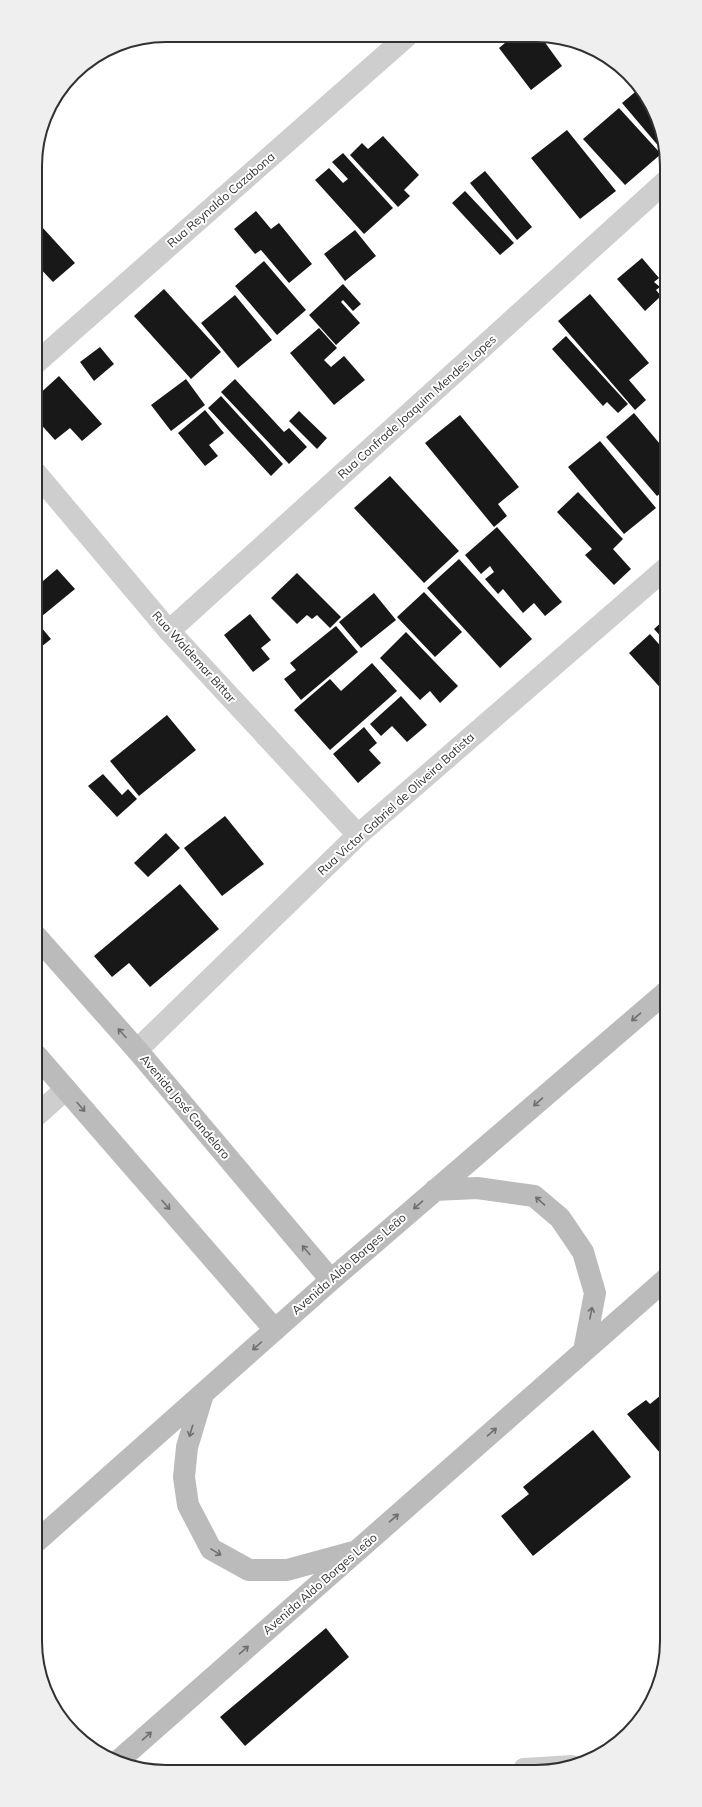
<svg xmlns="http://www.w3.org/2000/svg" width="702" height="1807" viewBox="0 0 702 1807" font-family="Mulish,sans-serif">
  <style>
    .building { fill: #181818 }
    .lines { fill: none; stroke-linecap: round; stroke-linejoin: round }
    .street { stroke: #cecece; stroke-width: 22 }
    .secondary { stroke: #bbb; stroke-width: 22 }
    .oneway { stroke: #6f6f6f }
    .labels { text-anchor: middle; stroke-width: 4; stroke-linejoin: round; paint-order: stroke }
    .street-label { font-size: 12px; fill: #313131; stroke: #fff }
    .rim { fill: none; stroke: #313131; stroke-width: 2 }
  </style>
  <rect width="100%" height="100%" fill="#fff"/>
  <!-- building -->
  <path class="building" d="M512 37H541L562 66 531 90 499 48Z
    M640 88 650 101 664 140V147L661 149 622 103Z
    M619 108 661 154 625 185 583 139Z
    M567 130 616 191 580 219 531 158Z
    M383 136 419 175 404 190 410 196 398 207 350 155 362 143 368 149Z
    M343 153 393 208 364 234 315 180 329 168 343 183 348 179 332 162Z
    M485 171 532 227 517 240 470 183Z
    M465 191 514 243 500 255 452 203Z
    M256 211 271 229 279 223 312 264 289 283 261 250 255 254 234 229Z
    M42 227 75 263 53 282 35 263V233Z
    M355 230 376 256 345 281 324 254Z
    M642 258 659 278 654 282 660 287 656 290 661 296 645 311 617 279Z
    M264 261 306 310 277 335 235 286Z
    M343 284 361 304 353 311 343 300 341 302 360 323 336 345 309 315Z
    M164 289 221 352 191 379 134 316Z
    M590 294 649 363 629 380 646 400 635 410 558 321Z
    M235 295 272 340 238 368 201 323Z
    M319 328 337 348 324 360 331 367 344 356 365 380 334 405 290 353Z
    M566 336 628 404 618 413 607 402 603 406 552 349Z
    M100 347 114 364 94 381 80 362Z
    M59 376 102 424 82 441 70 428 55 440 36 419V397Z
    M186 379 205 405 171 431 151 405Z
    M235 379 284 432 289 428 307 447 289 464 221 392Z
    M221 396 283 464 271 476 208 408Z
    M205 410 224 433 209 445 218 456 205 466 178 433Z
    M299 411 327 438 317 449 289 421Z
    M634 413 665 450V490L657 496 606 437Z
    M460 415 519 487 498 504 507 516 494 527 425 443Z
    M600 441 656 508 624 534 568 467Z
    M390 476 459 551 424 583 354 508Z
    M578 492 623 539 613 549 631 569 614 585 585 555 592 549 557 512Z
    M497 527 562 602 545 616 534 603 523 613 503 589 498 594 485 579 494 572 490 566 481 574 465 555Z
    M459 559 532 639 500 668 427 588Z
    M57 569 75 589 36 621 51 639 36 651V587Z
    M297 573 341 617 330 628 317 615 312 619 307 615 297 624 271 598Z
    M424 592 462 632 435 657 397 617Z
    M374 593 396 620 361 648 339 622Z
    M250 614 271 640 261 648 270 659 253 672 224 635Z
    M665 619V641L654 629Z
    M336 626 358 652 301 700 284 679 296 670 290 663Z
    M406 632 458 686 440 703 430 691 420 700 380 658Z
    M650 634 665 651V693L629 653Z
    M372 663 397 691 330 750 294 710 330 679 341 691Z
    M401 696 427 725 407 742 392 726 381 736 370 724Z
    M167 715 196 750 139 796 110 761Z
    M364 727 377 743 369 750 381 763 358 783 333 754Z
    M103 774 122 795 128 789 137 799 117 817 88 786Z
    M225 816 264 864 222 896 184 848Z
    M166 833 180 848 148 877 134 863Z
    M180 884 219 929 150 987 129 963 112 977 94 956Z
    M666 1391V1460L627 1414 646 1400 650 1404Z
    M593 1430 631 1477 533 1556 501 1516 529 1494 523 1487Z
    M326 1628 349 1657 245 1746 220 1717Z"/>
  <g class="lines">
    <!-- street -->
    <path class="street" d="M36 363 406 37
      M36 473 169 631 358 835
      M169 631 665 182
      M137 1050 358 835 665 569
      M37 1115 66 1089
      M524 1769 572 1766"/>
    <!-- secondary -->
    <path class="secondary" d="M36 936 137 1050 331 1280
      M37 1056 275 1330
      M435 1190 477 1188 534 1196 560 1218 583 1252 595 1293 584 1351
      M203 1394 187 1447 184 1477 188 1505 211 1549 249 1570H287L353 1552
      M37 1541 331 1280 666 992
      M117 1762 666 1279"/>
  </g>
  <!-- one-way arrows -->
  <defs><path id="oneway-shaft" d="M-6 0H5M1.5-3L5.5 0L1.5 3" fill="none" stroke-width="1.6" stroke-linecap="round" stroke-linejoin="round"/></defs>
  <g class="oneway">
    <use href="#oneway-shaft" transform="translate(636 1017) rotate(139)"/>
    <use href="#oneway-shaft" transform="translate(122 1033) rotate(-132)"/>
    <use href="#oneway-shaft" transform="translate(538 1102) rotate(139)"/>
    <use href="#oneway-shaft" transform="translate(81 1107) rotate(49)"/>
    <use href="#oneway-shaft" transform="translate(540 1201) rotate(-139)"/>
    <use href="#oneway-shaft" transform="translate(166 1205) rotate(49)"/>
    <use href="#oneway-shaft" transform="translate(418 1205) rotate(139)"/>
    <use href="#oneway-shaft" transform="translate(306 1250) rotate(-130)"/>
    <use href="#oneway-shaft" transform="translate(591 1313) rotate(-79)"/>
    <use href="#oneway-shaft" transform="translate(257 1346) rotate(138)"/>
    <use href="#oneway-shaft" transform="translate(191 1431) rotate(107)"/>
    <use href="#oneway-shaft" transform="translate(492 1432) rotate(-41)"/>
    <use href="#oneway-shaft" transform="translate(394 1518) rotate(-41)"/>
    <use href="#oneway-shaft" transform="translate(216 1552) rotate(31)"/>
    <use href="#oneway-shaft" transform="translate(244 1650) rotate(-41)"/>
    <use href="#oneway-shaft" transform="translate(147 1736) rotate(-41)"/>
  </g>
  <g class="labels">
    <!-- street labels -->
    <g class="street-label">
      <text transform="translate(221 200) rotate(-41)" y="4">Rua Reynaldo Cazabona</text>
      <text transform="translate(417 407) rotate(-42)" y="4">Rua Confrade Joaquim Mendes Lopes</text>
      <text transform="translate(194 657) rotate(48)" y="4">Rua Waldemar Bittar</text>
      <text transform="translate(396 804) rotate(-42)" y="4">Rua Victor Gabriel de Oliveira Batista</text>
      <text transform="translate(185 1107) rotate(50)" y="4">Avenida José Candeloro</text>
      <text transform="translate(349 1264) rotate(-41)" y="4">Avenida Aldo Borges Leão</text>
      <text transform="translate(320 1584) rotate(-41)" y="4">Avenida Aldo Borges Leão</text>
    </g>
  </g>
  <!-- crop -->
  <path d="M0 0H702V1807H0ZM166 42H536A124 124 0 0 1 660 166V1641A124 124 0 0 1 536 1765H166A124 124 0 0 1 42 1641V166A124 124 0 0 1 166 42Z" fill="#efefef" fill-rule="evenodd"/>
  <path class="rim" d="M166 42H536A124 124 0 0 1 660 166V1641A124 124 0 0 1 536 1765H166A124 124 0 0 1 42 1641V166A124 124 0 0 1 166 42Z"/>
</svg>
